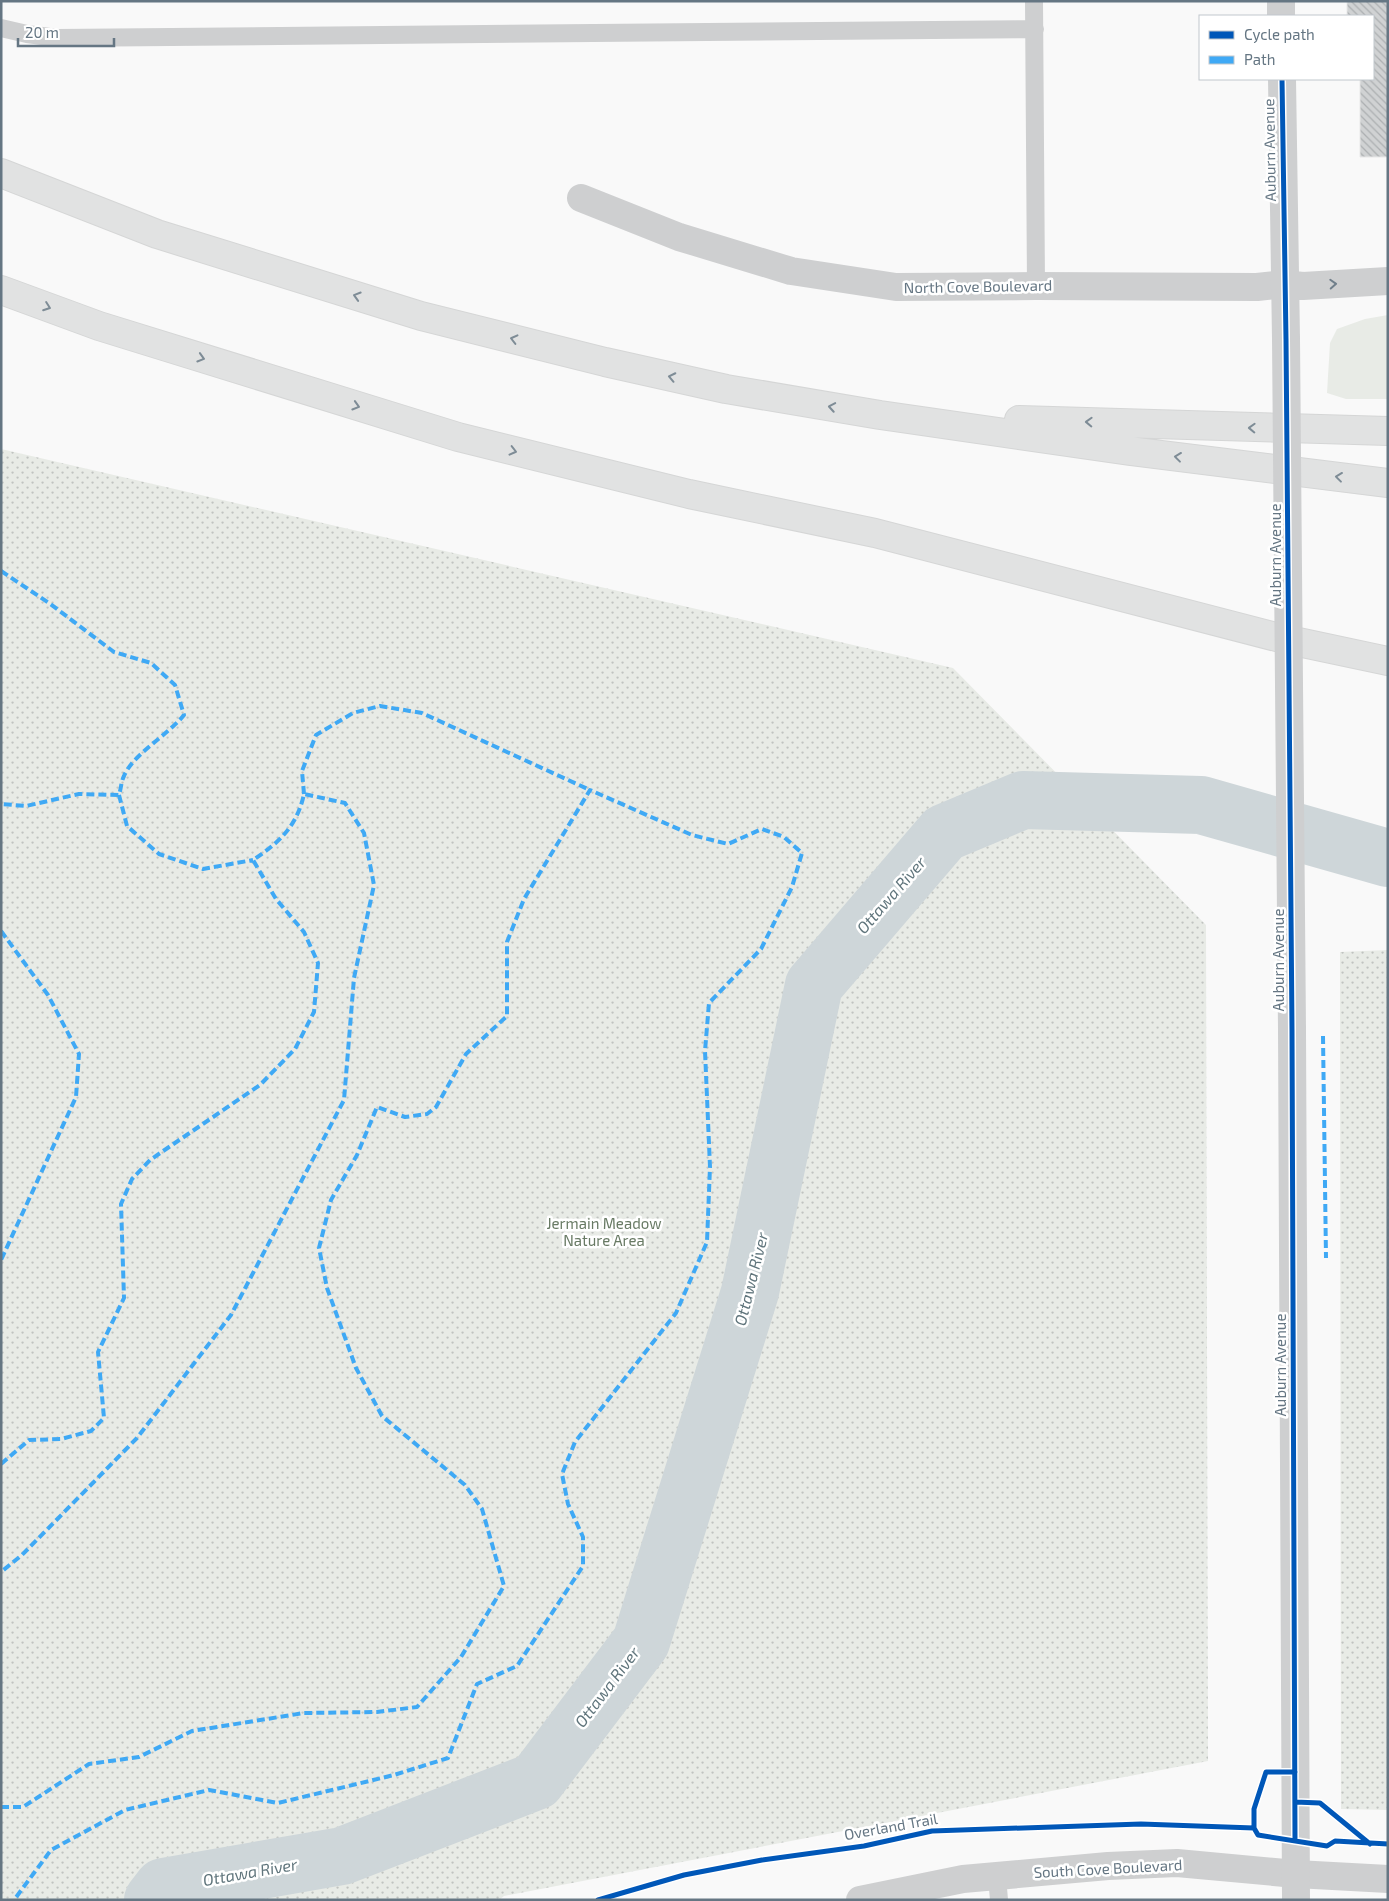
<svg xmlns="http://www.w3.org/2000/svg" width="1389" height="1901" viewBox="0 0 1389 1901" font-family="'Exo 2',sans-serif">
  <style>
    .grass { fill: #e8ebe6 }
    .park { fill: url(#park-dots) }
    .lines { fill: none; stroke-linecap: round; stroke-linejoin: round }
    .river { stroke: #ced6d9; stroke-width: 58 }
    .building { fill: url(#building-back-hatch); stroke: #e8e8e8 }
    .motorway-casing { stroke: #d5d6d6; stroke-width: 30 }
    .service { stroke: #cecfd0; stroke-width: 18 }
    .minor { stroke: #cecfd0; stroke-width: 28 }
    .tertiary { stroke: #cecfd0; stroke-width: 28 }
    .motorway { stroke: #e1e2e2; stroke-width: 28 }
    .tertiary-bridge { stroke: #cecfd0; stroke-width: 28 }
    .quiet { stroke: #3fa9f5; stroke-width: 4; stroke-dasharray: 8 4; stroke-linecap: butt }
    .cycleway-casing { stroke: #fff; stroke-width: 8 }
    .cycleway { stroke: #0057b8; stroke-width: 5 }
    .oneway { stroke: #707f8b }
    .oneway2 { stroke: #7e8c96 }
    .labels { text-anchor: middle; stroke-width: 5; stroke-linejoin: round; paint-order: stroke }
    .street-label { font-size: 15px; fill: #657683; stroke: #fff }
    .park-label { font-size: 15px; fill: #687a64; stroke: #fff }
    .water-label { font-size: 16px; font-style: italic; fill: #60757c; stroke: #fff }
  </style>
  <defs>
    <pattern id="park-dots" width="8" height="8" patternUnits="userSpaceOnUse" patternTransform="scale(1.25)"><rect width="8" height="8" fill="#e8ebe6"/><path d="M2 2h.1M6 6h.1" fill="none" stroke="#c0c3c0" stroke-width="1.8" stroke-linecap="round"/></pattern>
    <pattern id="building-back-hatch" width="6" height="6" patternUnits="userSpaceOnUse" patternTransform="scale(1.25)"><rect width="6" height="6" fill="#d0d2d3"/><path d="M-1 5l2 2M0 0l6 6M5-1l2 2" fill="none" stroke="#acafb1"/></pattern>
  </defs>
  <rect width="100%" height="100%" fill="#f9f9f9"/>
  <!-- grass -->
  <path class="grass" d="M1388 315V399H1346L1327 393 1330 343 1337 329 1365 319Z"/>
  <!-- park -->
  <path class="park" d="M1 449 953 668 1206 925 1208 1761 504 1896 499 1900H1Z
    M1388 950V1810L1341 1809 1340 952Z"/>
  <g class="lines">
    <!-- river -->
    <path class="river" d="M153 1900 163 1887 342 1856 536 1781 641 1642 750 1292 814 985 944 833 1023 800 1201 805 1388 858"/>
  </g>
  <!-- building -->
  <path class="building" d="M1347 1H1388V157H1360V79H1373V16H1347Z"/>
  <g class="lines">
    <!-- motorway casing -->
    <g class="motorway-casing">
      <path id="motorway" d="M1 173 157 234 421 316 605 362 726 389 880 415 1130 451 1388 483
        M1 290 99 326 458 437 689 494 875 533 1284 639 1388 661
        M1019 420 1388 431"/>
    </g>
    <!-- service -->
    <path class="service" d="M1034 1 1036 286
      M1 28 27 34 57 38 1035 29
      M997 1876 999 1900"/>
    <!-- minor -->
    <path class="minor" d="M581 198 679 237 791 271 896 287 1036 286 1257 287 1284 284
      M860 1900 963 1879 1108 1866 1177 1863 1296 1874 1388 1879"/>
    <!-- tertiary -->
    <path class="tertiary" d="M1281 1V16
      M1282 79 1286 339
      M1284 284 1303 286 1388 281
      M1292 1030 1296 1900"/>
    <!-- motorway -->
    <use href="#motorway" class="motorway"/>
    <!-- tertiary-bridge -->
    <path class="tertiary-bridge" d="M1286 339 1292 1030"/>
    <!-- quiet -->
    <path class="quiet" d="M1 571 49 603 114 652 151 663 175 685 184 715C168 735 133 754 124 776 121 782 121 789 119 795L79 794 26 806 1 804
      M304 794 302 771 316 735 353 713 380 706 422 713 590 790
      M119 795 127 826 159 854 203 869 253 860
      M1 931 48 995 79 1054 76 1097 1 1260
      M1323 1036 1326 1258
      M1 1464 29 1440 61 1439 91 1431 104 1418 98 1352 124 1298 121 1204 132 1179 150 1160 260 1085 295 1049 314 1012 318 963 304 932 276 899 253 860C280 842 297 826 304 794L345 803 364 833 374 885 354 978 344 1100 231 1315 137 1438 22 1555 1 1572
      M1 1807H23L89 1764 139 1757 192 1731 304 1713 377 1712 417 1707 461 1657 504 1586 482 1509 465 1485 382 1416 356 1368 327 1288 319 1248 331 1200 357 1155 377 1107 405 1117 427 1114 436 1107 466 1054 507 1016V942L524 899 590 790 692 835 728 844 762 829 784 837 802 853 792 887 761 949 709 1003 705 1051 710 1167 707 1242 676 1313 575 1442 562 1474 568 1504 583 1537V1566L517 1666 477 1684 448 1758 394 1775 278 1803 209 1790 125 1810 51 1850 14 1900"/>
    <!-- cycleway casing -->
    <g class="cycleway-casing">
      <path id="cycleway" d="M1282 79 1286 339 1292 1030 1295 1841
        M1295 1802 1320 1803 1370 1844
        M1254 1828V1809L1266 1772H1295
        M598 1900 684 1875 762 1860 864 1846 932 1831 1141 1824 1254 1828 1258 1835 1327 1846 1335 1841 1388 1844"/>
    </g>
    <!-- cycleway -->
    <use href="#cycleway" class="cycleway"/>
  </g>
  <!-- one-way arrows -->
  <defs><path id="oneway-chevron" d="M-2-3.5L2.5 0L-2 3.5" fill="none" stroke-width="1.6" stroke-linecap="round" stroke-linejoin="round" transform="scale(1.25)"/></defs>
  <use class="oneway" href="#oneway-chevron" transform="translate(1333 284) rotate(-3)"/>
  <g class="oneway2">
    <use href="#oneway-chevron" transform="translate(357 296) rotate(-163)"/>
    <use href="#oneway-chevron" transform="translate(47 307) rotate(20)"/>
    <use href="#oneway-chevron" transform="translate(514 339) rotate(-166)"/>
    <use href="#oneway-chevron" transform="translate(201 358) rotate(17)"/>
    <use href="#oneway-chevron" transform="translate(672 377) rotate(-168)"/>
    <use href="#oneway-chevron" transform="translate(356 406) rotate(17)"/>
    <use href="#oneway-chevron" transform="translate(832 407) rotate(-170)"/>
    <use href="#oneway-chevron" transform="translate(1089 422) rotate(-178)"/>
    <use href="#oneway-chevron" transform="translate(1252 428) rotate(-178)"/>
    <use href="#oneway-chevron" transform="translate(513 451) rotate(14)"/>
    <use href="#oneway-chevron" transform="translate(1178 457) rotate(-173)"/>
    <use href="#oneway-chevron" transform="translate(1339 477) rotate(-173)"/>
  </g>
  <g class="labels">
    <!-- street labels -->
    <g class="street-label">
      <text transform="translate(1270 150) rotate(-91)" y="5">Auburn Avenue</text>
      <text transform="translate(978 287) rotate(-1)" y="5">North Cove Boulevard</text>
      <text transform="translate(1276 555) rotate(-90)" y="5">Auburn Avenue</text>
      <text transform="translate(1279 960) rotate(-90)" y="5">Auburn Avenue</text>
      <text transform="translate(1281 1365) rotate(-90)" y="5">Auburn Avenue</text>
      <text transform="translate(891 1827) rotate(-10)" y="5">Overland Trail</text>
      <text transform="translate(1108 1869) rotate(-3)" y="5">South Cove Boulevard</text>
    </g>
    <!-- park labels -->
    <g class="park-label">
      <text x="604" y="1229">Jermain Meadow<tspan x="604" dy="17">Nature Area</tspan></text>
    </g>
    <!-- water labels -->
    <g class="water-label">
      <text transform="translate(891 895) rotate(-49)" y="6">Ottawa River</text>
      <text transform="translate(751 1279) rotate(-76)" y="6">Ottawa River</text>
      <text transform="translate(607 1687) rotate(-53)" y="6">Ottawa River</text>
      <text transform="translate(250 1872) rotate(-10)" y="6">Ottawa River</text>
    </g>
  </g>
  <!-- border -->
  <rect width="1389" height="1901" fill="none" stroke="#657683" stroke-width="5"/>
  <!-- legend -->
  <rect x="1199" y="15" width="175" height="65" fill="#ffffff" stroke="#c1c8cd"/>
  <rect x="1209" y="31" width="25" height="8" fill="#0057b8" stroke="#c1c8cd"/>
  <text x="1244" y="40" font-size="15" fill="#657683">Cycle path</text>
  <rect x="1209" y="56" width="25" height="8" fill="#3fa9f5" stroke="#c1c8cd"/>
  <text x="1244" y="65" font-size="15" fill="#657683">Path</text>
  <!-- scale -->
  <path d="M18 38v8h96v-8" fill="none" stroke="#657683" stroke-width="2.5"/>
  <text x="25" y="38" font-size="15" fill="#657683" stroke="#ffffff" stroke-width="4" paint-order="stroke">20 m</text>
</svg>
